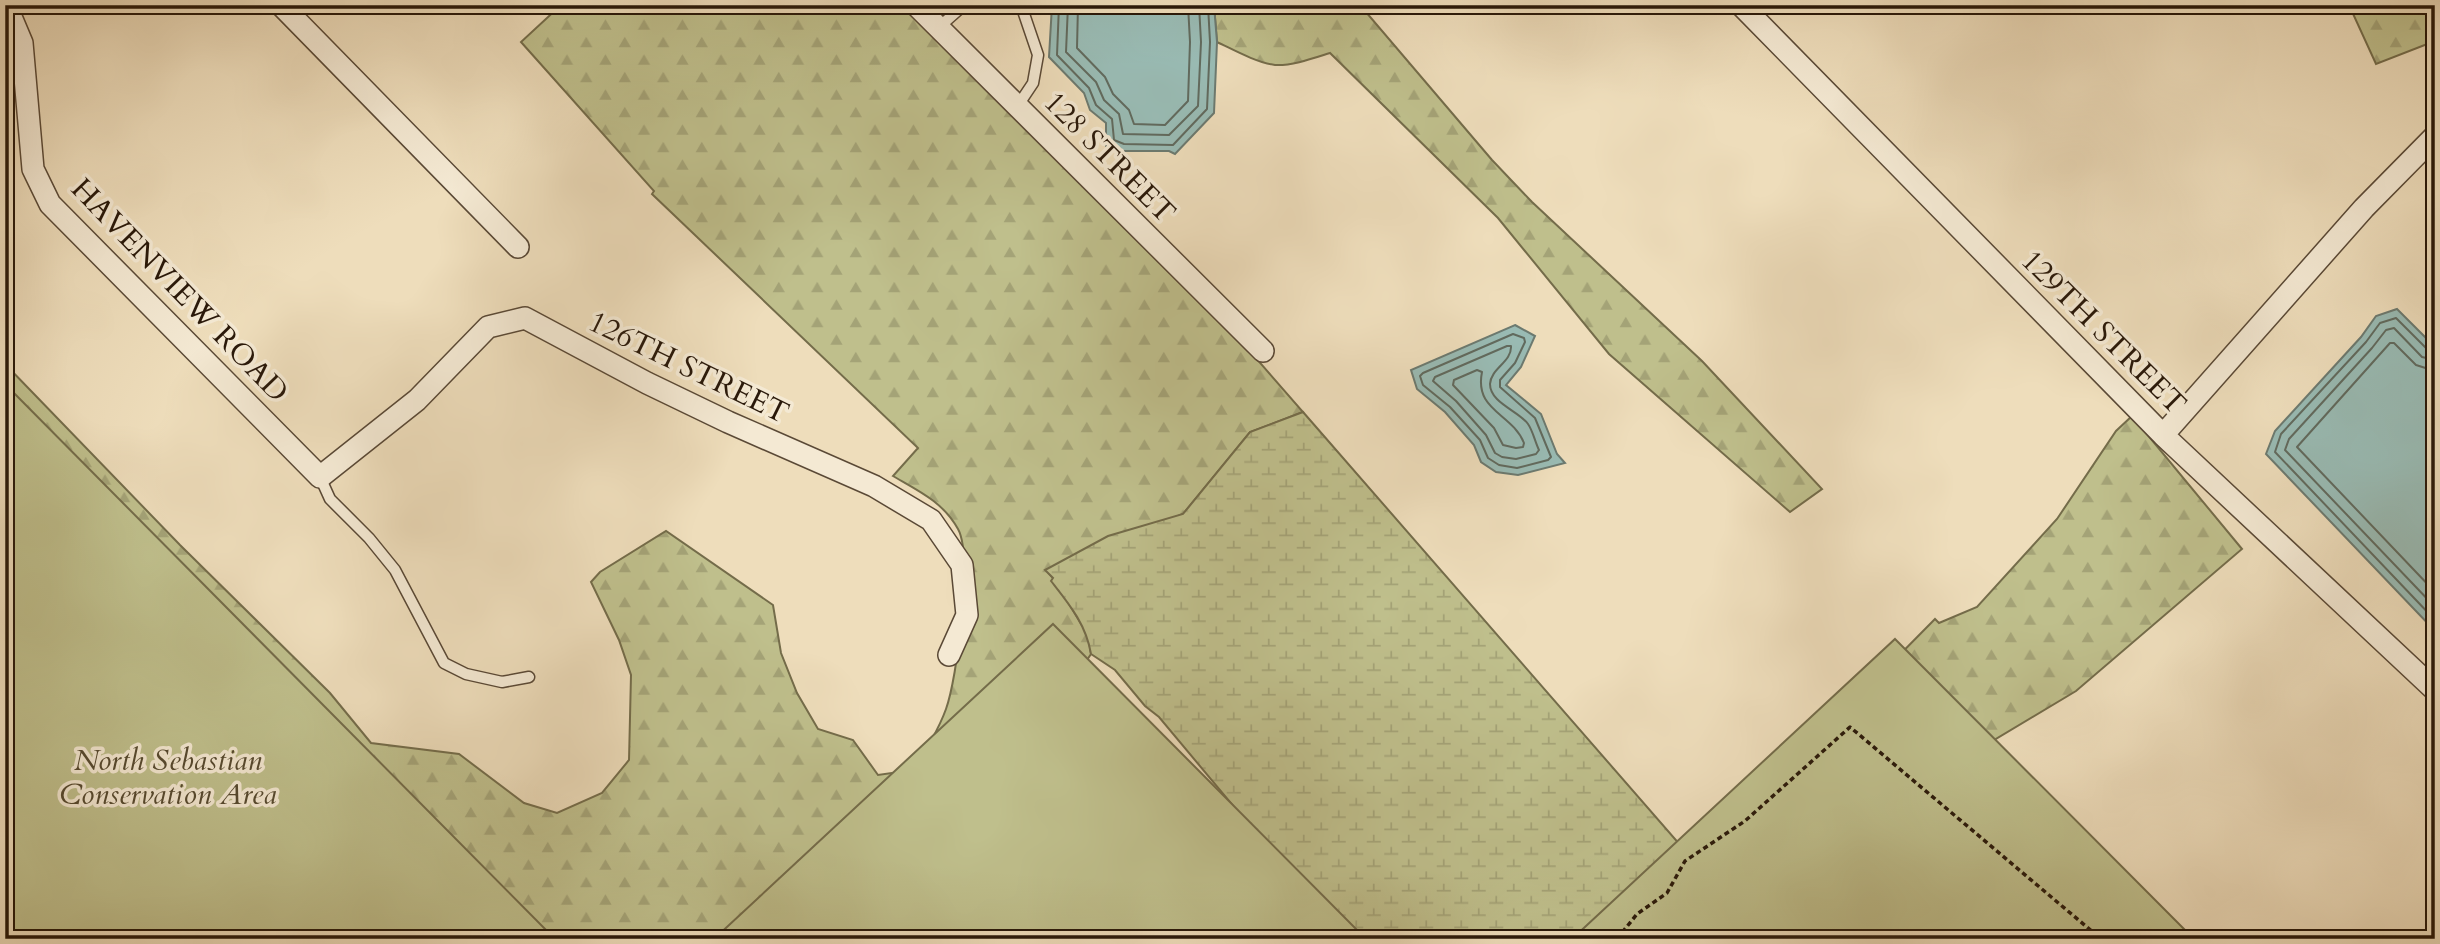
<svg xmlns="http://www.w3.org/2000/svg" width="2440" height="944" viewBox="0 0 2440 944" font-family="Cardo,serif">
  <style>
    .forest { fill: url(#forest-firs); stroke: #746c4a; stroke-width: 2 }
    .wetland { fill: url(#wetland-marsh); stroke: #746c4a; stroke-width: 2 }
    .park { fill: #bfbf8c; stroke: #746c4a; stroke-width: 2 }
    .water { fill: #99bbb4; stroke: #6c7a70; stroke-width: 2 }
    .lines { fill: none; stroke-linecap: round; stroke-linejoin: round }
    .shore { stroke: #616a5e; stroke-width: 2 }
    .service-casing { stroke: #5a4936; stroke-width: 13 }
    .minor-casing { stroke: #5a4936; stroke-width: 24 }
    .path { stroke: #291809; stroke-width: 3.5; stroke-dasharray: 5 3.5; stroke-linecap: butt }
    .service { stroke: #f4e9d3; stroke-width: 10 }
    .minor { stroke: #f4e9d3; stroke-width: 21 }
    .labels { text-anchor: middle; stroke-width: 7; stroke-linejoin: round; paint-order: stroke }
    .street-label { font-size: 30px; fill: #291809; stroke: #f4e9d3 }
    .park-label { font-size: 30px; font-style: italic; fill: #564a30; stroke: #f4e9d3 }
  </style>
  <defs>
    <pattern id="forest-firs" width="22" height="20" patternUnits="userSpaceOnUse" patternTransform="scale(1.75)"><rect width="22" height="20" fill="#bfbf8c"/><path d="M5 1l3.5 6h-7zM16 11l3.5 6h-7z" fill="#a4a377"/></pattern>
    <pattern id="wetland-marsh" width="20" height="14" patternUnits="userSpaceOnUse" patternTransform="scale(1.75)"><rect width="20" height="14" fill="#bfbf8c"/><path d="M1 5h8M5 5V1M11 12h8M15 12V8" fill="none" stroke="#a4a377"/></pattern>
  </defs>
  <rect width="100%" height="100%" fill="#edb"/>
  <filter id="stains"><feTurbulence type="fractalNoise" baseFrequency=".00286" numOctaves="4"/><feColorMatrix values="0 0 0 0 .2 0 0 0 0 .09 0 0 0 0 .02 0 0 0 .5 -.17"/></filter>
  <radialGradient id="worn" r=".72"><stop offset=".6" stop-color="#630" stop-opacity="0"/><stop offset="1" stop-color="#630" stop-opacity=".3"/></radialGradient>
  <!-- forest -->
  <path class="forest" d="M561 5H922L1193 286 1303 412 1250 432 1183 514 1046 570 1053 578 1088 635 1091 654 1007 778 719 939H316L5 853V364L180 545 330 693 371 743 459 754 524 803 557 813 602 793 629 760 631 675 619 640 591 582 600 572 666 531 773 605 781 653 797 693 818 729 853 740 878 775 913 770C925 751 938 731 946 709 957 679 973 556 958 529 943 502 919 491 893 476L918 448 652 194 654 191 521 42Z
    M1214 5H1360L1492 160 1532 202 1702 361 1822 489 1790 512 1609 354 1498 218 1330 53C1314 58 1292 66 1275 65 1255 62 1234 50 1217 42Z
    M2349 5H2435V41L2376 64Z
    M2132 416 2242 549 2076 691 1924 782 1625 939 1695 862 1935 619 1939 623 1977 607 2057 519 2116 431Z"/>
  <!-- wetland -->
  <path class="wetland" d="M1303 412 1695 862 1625 939H1348L1336 929 1159 717 1145 706 1115 670 1091 654C1086 624 1069 604 1051 581L1053 578 1045 570 1108 536 1183 514 1250 432Z"/>
  <!-- park -->
  <path class="park" d="M5 384 555 939H5Z
    M1053 624 1366 939H714Z
    M1895 639 2194 939H1572Z"/>
  <!-- water -->
  <path class="water" d="M1052 5H1214L1217 42 1214 113 1175 154 1169 151H1123L1106 146V123L1090 110 1084 93 1049 57Z
    M2397 309 2435 347V631L2266 454 2275 431 2361 337 2376 316Z
    M1515 325 1535 336 1521 367 1506 385 1541 414 1557 454 1565 463 1518 475 1496 472 1481 462 1474 445 1445 412 1417 389 1411 370Z"/>
  <g class="lines">
    <!-- shore -->
    <path class="shore" d="M1059 5 1057 55 1089 88 1096 105 1112 119 1114 140 1124 144 1173 145 1207 109 1210 42 1208 5
      M1068 5 1066 52 1096 82 1104 100 1119 114 1123 134 1169 135 1198 106 1201 42 1199 5
      M1078 5 1077 48 1105 77 1113 94 1129 110 1134 124 1165 125 1188 101 1190 42 1188 5
      M1513 334 1524 338 1525 342 1515 363 1500 380V387L1535 418 1551 457 1548 460 1517 468 1499 465 1488 458 1480 440 1450 407 1423 385 1420 376 1423 373Z
      M1507 346H1511C1512 362 1491 368 1490 384 1490 403 1519 411 1528 424 1533 431 1535 442 1539 450L1536 454 1516 459 1502 457 1495 453 1486 435 1456 401 1433 381 1435 377Z
      M2435 351 2427 349 2396 318 2380 323 2366 342 2281 434 2275 452 2435 620
      M2435 360 2422 357 2394 328 2386 330 2372 348 2289 439 2285 450 2435 607
      M1477 370 1482 372C1474 411 1512 413 1524 443L1523 447 1516 448 1503 445 1494 428 1453 385 1454 380Z
      M2435 371 2416 365 2394 343H2390L2297 447 2435 592"/>
    <!-- service casing -->
    <g class="service-casing">
      <path id="service" d="M938 28 964 5
        M1017 107 1033 83 1038 55 1021 5
        M320 477 330 499 369 538 395 570 444 663 466 674 502 682 529 677"/>
    </g>
    <!-- minor casing -->
    <g class="minor-casing">
      <path id="minor" d="M6 5 22 43 33 169 50 204 320 477 417 400 488 327 525 318 647 383 728 422 874 486 931 520 962 565 967 615 949 655
        M281 5 518 247
        M916 5 1263 351
        M1741 5 2163 435 2435 690
        M2163 435 2364 208 2435 136"/>
    </g>
    <!-- path -->
    <path class="path" d="M1617 939 1637 914 1667 893 1685 861 1745 821 1850 727 2101 939"/>
    <!-- service -->
    <use href="#service" class="service"/>
    <!-- minor -->
    <use href="#minor" class="minor"/>
  </g>
  <g class="labels">
    <!-- street labels -->
    <g class="street-label">
      <text transform="translate(1110 157) rotate(45)" y="10">128 STREET</text>
      <text transform="translate(180 290) rotate(46)" y="10">HAVENVIEW ROAD</text>
      <text transform="translate(2104 332) rotate(45)" y="10">129TH STREET</text>
      <text transform="translate(689 367) rotate(26)" y="10">126TH STREET</text>
    </g>
    <!-- park labels -->
    <g class="park-label">
      <text x="168" y="770">North Sebastian<tspan x="168" dy="34">Conservation Area</tspan></text>
    </g>
  </g>
  <!-- margin -->
  <rect width="2440" height="944" fill="none" stroke="#edb" stroke-width="28"/>
  <rect x="7" y="7" width="2426" height="930" fill="none" stroke="#291809" stroke-width="3.5"/>
  <rect x="14" y="14" width="2412" height="916" fill="none" stroke="#291809" stroke-width="2"/>
  <rect width="100%" height="100%" filter="url(#stains)"/>
  <rect width="100%" height="100%" fill="url(#worn)"/>
</svg>
